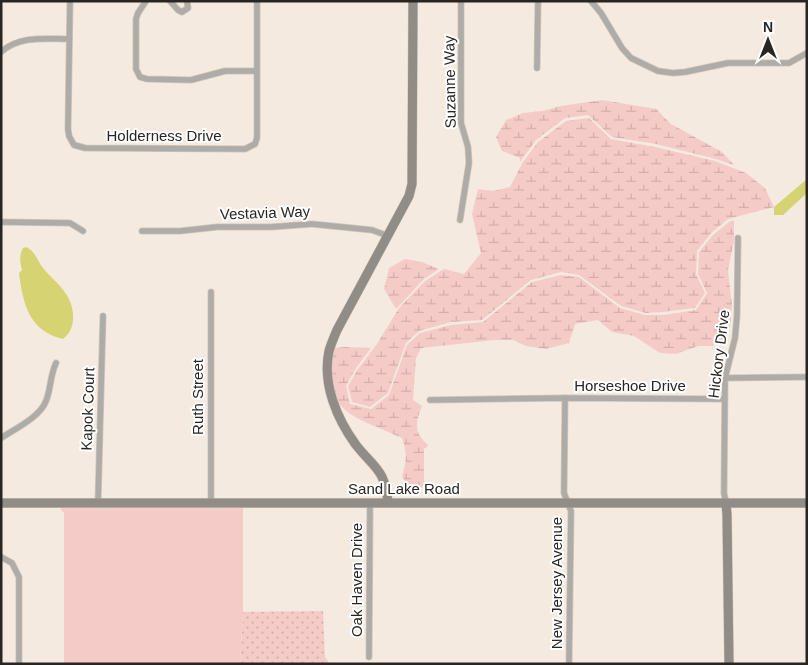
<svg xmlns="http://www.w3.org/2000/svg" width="808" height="665" viewBox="0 0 808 665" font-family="Arial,sans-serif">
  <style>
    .grass { fill: url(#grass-dots) }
    .wetland { fill: url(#wetland-marsh) }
    .park { fill: #f5cbc8 }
    .water { fill: #d6d373 }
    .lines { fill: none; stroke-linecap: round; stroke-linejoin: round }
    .street-casing { stroke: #cfc7be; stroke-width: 7 }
    .secondary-casing { stroke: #cfc7be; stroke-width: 10 }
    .street { stroke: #afaca7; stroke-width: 5.5 }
    .secondary { stroke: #918d86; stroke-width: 9 }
    .labels { text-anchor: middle; stroke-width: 4; stroke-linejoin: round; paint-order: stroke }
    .street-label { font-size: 15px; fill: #292622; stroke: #fff }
  </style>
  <defs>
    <pattern id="grass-dots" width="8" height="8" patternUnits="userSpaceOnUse" patternTransform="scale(1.25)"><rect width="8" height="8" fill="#f5cbc8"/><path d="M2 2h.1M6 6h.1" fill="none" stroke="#d2aeac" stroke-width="1.8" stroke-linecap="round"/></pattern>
    <pattern id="wetland-marsh" width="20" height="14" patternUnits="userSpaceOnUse" patternTransform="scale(1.25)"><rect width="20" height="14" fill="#f5cbc8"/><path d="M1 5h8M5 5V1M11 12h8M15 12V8" fill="none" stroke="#d2aeac"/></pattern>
  </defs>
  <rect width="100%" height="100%" fill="#f4eae0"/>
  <!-- grass -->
  <path class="grass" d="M323 611 325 657 330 664H240L243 612Z"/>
  <!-- wetland -->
  <path class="wetland" d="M602 100 656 109 671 124 722 152 734 165 716 159 656 144 612 137 588 115 565 118 536 140 520 162V158L502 151 496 137 506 120 523 113 542 111 561 106Z
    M589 118 611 139 655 147 715 161 746 173 765 188 774 207 728 219 711 233 697 251 696 274 705 293 695 308 662 312 646 313 621 306 579 275 561 272 531 280 482 320 451 322 419 331 406 343 388 393 370 407 352 402 348 386 358 369 377 344 399 308 425 281 444 269 464 274 481 253 472 214 478 189 493 191 510 187 523 162 538 142 566 121Z
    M734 220V240L728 271 732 305 730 326 723 340 712 346H698L676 354 660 353 634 336 612 332 598 320 575 324 569 343 546 349 526 346 513 340H495L421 348 416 358 413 400 422 406C418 415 414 427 420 436 422 440 426 442 428 446L424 449V485L417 491 408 487 402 476C407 461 407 453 402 438 353 415 320 414 334 348L346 347 371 348 356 368 346 386 350 404 371 409 389 395 407 345 420 333 451 325 483 322 532 282 561 275 579 277 620 308 645 315H663L696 310 707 293 698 274 699 252 713 235 729 222Z
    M405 259 422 262 439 269 424 279 396 309 384 289 389 268Z"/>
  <!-- park -->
  <path class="park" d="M243 505V612L240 664H64V513L61 510V506Z"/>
  <!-- water -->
  <path class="water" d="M807 179V193L783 215H774V207Z
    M26 247C35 251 37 260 43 268 50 277 60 284 66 294 75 307 77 329 63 339 29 331 23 304 19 273L22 270C20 262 19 256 23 248Z"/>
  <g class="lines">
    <!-- street casing -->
    <g class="street-casing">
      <path id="street" d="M70 1 68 129 69 136 74 145 85 148 245 149 255 144 257 138V1
        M146 1 138 13 136 19V69L140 77 147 79 191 80 225 71H257
        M170 1 178 10 182 12 188 8 187 1
        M591 1 601 13 622 48 631 58 658 71 673 73 685 72 728 63H789L807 53
        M1 52C20 35 46 39 69 39
        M537 68 538 1
        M460 220 469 163 468 147 461 123V1
        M1 222 70 223 83 231
        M142 231H180L217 227H271L312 224 372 230 388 236
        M725 378 807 377
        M565 398 564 493 571 511 569 664
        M430 400 565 398 725 399
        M1 438C15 429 40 417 46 401 51 389 50 375 56 363
        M211 502V292
        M98 503 103 316
        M726 503 724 493 725 378 735 338 737 316 738 238
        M1 557 12 563 19 577V664
        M369 657 370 503"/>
    </g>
    <!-- secondary casing -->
    <g class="secondary-casing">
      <path id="secondary" d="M1 503H807
        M388 503C385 469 375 469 356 445 337 419 322 384 329 351 331 344 334 337 337 330L409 196 412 184 413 1
        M726 503 727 515 729 664"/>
    </g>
    <!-- street -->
    <use href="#street" class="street"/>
    <!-- secondary -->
    <use href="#secondary" class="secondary"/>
  </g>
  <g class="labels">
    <!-- street labels -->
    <g class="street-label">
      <text transform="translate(450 82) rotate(-91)" y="5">Suzanne Way</text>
      <text x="164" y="141">Holderness Drive</text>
      <text transform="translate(265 213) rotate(-2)" y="5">Vestavia Way</text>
      <text transform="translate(719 354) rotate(-83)" y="5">Hickory Drive</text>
      <text x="630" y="391">Horseshoe Drive</text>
      <text transform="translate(198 397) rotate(-90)" y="5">Ruth Street</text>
      <text transform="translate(88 409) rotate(-88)" y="5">Kapok Court</text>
      <text x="404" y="494">Sand Lake Road</text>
      <text transform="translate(357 580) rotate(-90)" y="5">Oak Haven Drive</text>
      <text transform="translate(557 583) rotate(-90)" y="5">New Jersey Avenue</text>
    </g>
  </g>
  <!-- border -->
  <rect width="808" height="665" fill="none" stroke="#292622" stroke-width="5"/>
  <!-- north arrow -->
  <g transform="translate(768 40)" stroke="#ffffff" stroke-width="4" paint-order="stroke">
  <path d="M0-4L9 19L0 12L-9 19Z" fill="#292622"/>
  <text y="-8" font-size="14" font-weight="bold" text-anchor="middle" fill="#292622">N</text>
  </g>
</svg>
